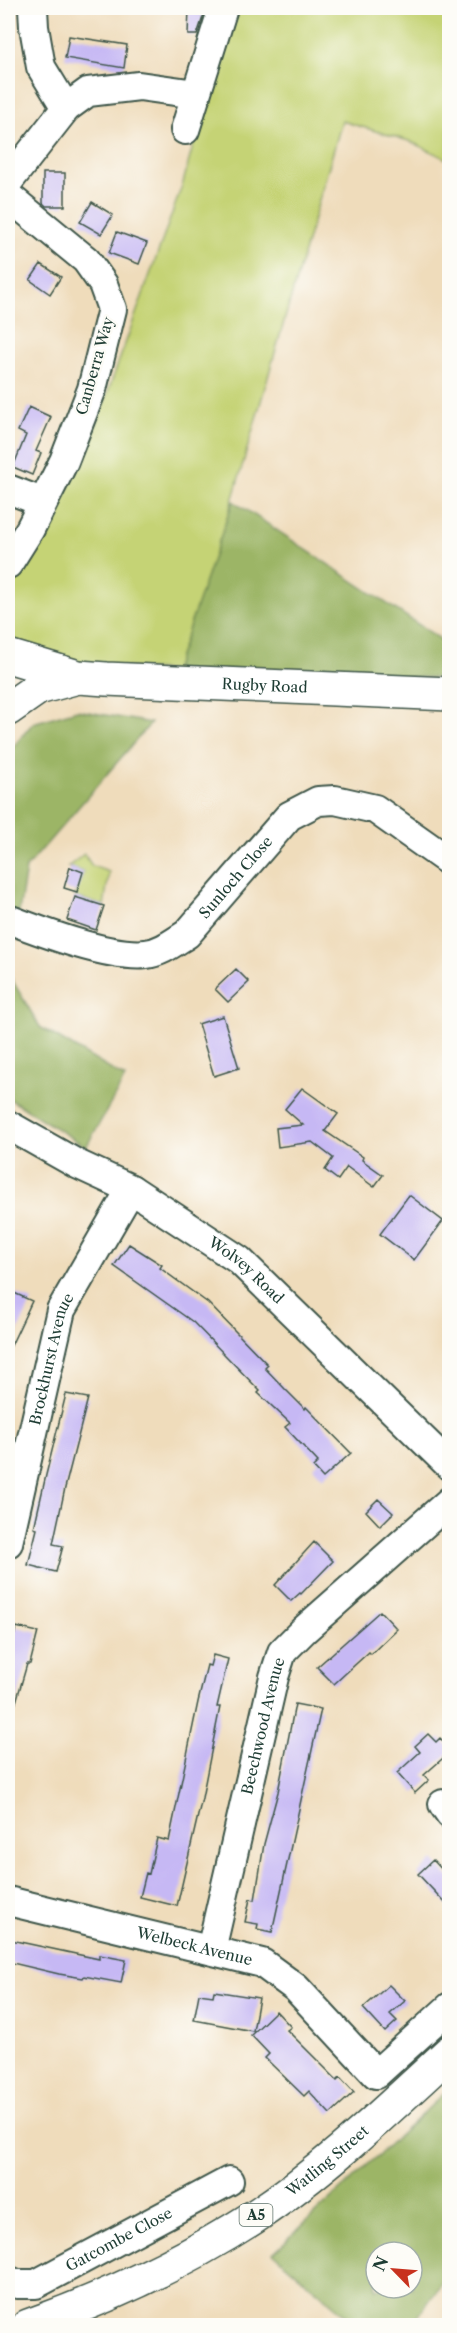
<svg xmlns="http://www.w3.org/2000/svg" width="457" height="2333" viewBox="0 0 457 2333" font-family="'Libre Caslon Text',serif">
  <style>
    .green { fill: #c5d375; stroke: #728854; stroke-width: 1.5 }
    .forest { fill: #9cb566; stroke: #5e794d; stroke-width: 1.5; fill-rule: evenodd }
    .building { fill: #c6b8f4 }
    .lines { fill: none; stroke-linecap: round; stroke-linejoin: round }
    .minor-casing { stroke: #3e5548; stroke-width: 32 }
    .major-casing { stroke: #3e5548; stroke-width: 36 }
    .highway-casing { stroke: #3e5548; stroke-width: 36 }
    .minor { stroke: #fff; stroke-width: 28 }
    .major { stroke: #fff; stroke-width: 33 }
    .highway { stroke: #fff; stroke-width: 33 }
    .labels { text-anchor: middle; stroke-width: 5; stroke-linejoin: round; paint-order: stroke }
    .shield { fill: #fdfcf7; stroke: #62766e; stroke-width: 1.5 }
    .shield-label { font-size: 14px; font-weight: bold; fill: #1f3d34 }
    .street-label { font-size: 15px; fill: #1f3d34; stroke: #fdfcf7 }
  </style>
  <rect width="100%" height="100%" fill="#fdfcf7"/>
  <filter id="ink" filterUnits="userSpaceOnUse"><feTurbulence type="fractalNoise" baseFrequency=".0167" numOctaves="2"/><feDisplacementMap in="SourceGraphic" scale="12" xChannelSelector="R" yChannelSelector="G"/><feConvolveMatrix kernelMatrix="1 2 1 2 8 2 1 2 1" color-interpolation-filters="sRGB"/></filter>
  <filter id="wash" filterUnits="userSpaceOnUse"><feTurbulence type="fractalNoise" baseFrequency=".008" numOctaves="4" result="noise"/><feDisplacementMap in="SourceGraphic" scale="24" xChannelSelector="R" yChannelSelector="G"/><feGaussianBlur stdDeviation="1.35" result="paint"/><feColorMatrix in="noise" values="0 0 0 0 0 0 0 0 0 0 0 0 0 0 0 0 0 1.4 0 .05"/><feComposite in="paint" operator="in"/></filter>
  <g filter="url(#wash)">
    <rect width="100%" height="100%" fill="#efdcbb"/>
    <!-- green -->
    <path class="green" d="M230 8H449V160L409 141 342 121 224 529 174 671 57 662 15 649 8 634V593L44 539 92 436 183 183Z
      M84 854 92 866 109 872 104 906 75 897 83 872 68 867Z"/>
    <!-- forest -->
    <path class="forest" d="M233 501 449 645V678L174 671Z
      M77 710 151 723 26 868 9 975 40 1027 125 1078 86 1147 8 1098V753L33 723Z
      M449 2089V2273L412 2325 356 2324 273 2253ZM376 2252H412V2288H376Z"/>
    <g id="blocks">
      <!-- building -->
      <path class="building" d="M189 8H206L197 35H188Z
        M69 36 127 45 124 68 65 58Z
        M43 173H65V206H46L43 203Z
        M92 202 113 215 101 234 80 222Z
        M117 232 147 243 139 264 109 253Z
        M41 264 61 277 50 294 30 280Z
        M29 407 51 417 36 451 41 453 32 475 13 467 26 435 18 431Z
        M70 867 83 872 77 892 64 888Z
        M75 897 104 906 96 930 67 920Z
        M236 969 249 982 228 1002 215 989Z
        M223 1016 239 1068 214 1076 198 1024Z
        M302 1088 338 1114 325 1131 363 1157 362 1160 383 1175 374 1187 347 1167 338 1180 325 1170 333 1158 312 1142 278 1147 276 1128 303 1125 285 1109Z
        M409 1195 443 1221 414 1260 380 1234Z
        M129 1244 162 1265 160 1268 208 1303 268 1365 265 1368 285 1389 305 1409 306 1407 351 1453 323 1478 313 1467 318 1462 285 1427 290 1423 258 1393 260 1391 193 1322 114 1266Z
        M12 1292 32 1301 8 1352V1301Z
        M66 1394 88 1398 65 1488 53 1544 63 1546 56 1572 28 1565 37 1529 34 1528 46 1475Z
        M378 1499 393 1513 380 1526 366 1511Z
        M314 1542 333 1561 301 1594 300 1593 291 1601 275 1585Z
        M380 1611 397 1629 371 1654 369 1652 334 1684 317 1667Z
        M16 1627 38 1632 30 1664H27L12 1716H8V1666Z
        M213 1655 228 1659 217 1707H220L202 1798 177 1906 140 1897 146 1873 149 1874 157 1838 169 1841 198 1702 207 1665 210 1666Z
        M295 1704 321 1709 272 1932 257 1929 258 1924 245 1922 250 1899 255 1900 264 1844 278 1792Z
        M428 1734 436 1742 440 1738 450 1748V1752L424 1775 429 1780 415 1793 397 1773 420 1752 415 1746Z
        M433 1860 450 1878V1908L418 1874Z
        M11 1940 99 1959V1955L126 1960 121 1983 84 1976 83 1978 59 1974 8 1962Z
        M389 1985 405 2001 390 2014 397 2021 385 2032 363 2008Z
        M214 1991 259 1998 253 2031 194 2020 199 1994 213 1996Z
        M276 2011 291 2027 287 2030 337 2080 340 2077 354 2092 330 2114 309 2091 304 2096 265 2058 269 2054 251 2035Z"/>
    </g>
  </g>
  <g filter="url(#ink)">
    <use href="#blocks" fill-opacity="0" stroke="#3e5548" stroke-width="1.5"/>
    <g class="lines">
      <!-- minor casing -->
      <g class="minor-casing">
        <g id="minor">
          <path d="M33 8 34 27 41 67 66 108"/>
          <path d="M185 130 223 8"/>
          <path d="M8 182 66 108 88 92 139 86 196 94"/>
          <path d="M8 196 86 260 103 284 112 309 92 389 64 461 30 529 8 564"/>
          <path d="M8 489 42 502"/>
          <path id="s1" d="M8 919C42 932 110 958 146 954 162 952 174 942 187 934L289 816 318 801 335 800 375 809 450 862"/>
          <path id="s2" d="M8 1125 77 1164 131 1189 239 1260 450 1466"/>
          <path id="s3" d="M8 1543 61 1310 131 1189"/>
          <path d="M443 1804 450 1814"/>
          <path id="s4" d="M8 1901 262 1963 296 1988 376 2074 450 2007"/>
          <path id="s5" d="M211 1950 274 1677 282 1652 304 1630 450 1501"/>
          <path id="s6" d="M8 2280 17 2284H36L229 2181"/>
        </g>
      </g>
      <!-- major casing -->
      <g class="major-casing">
        <g id="major">
          <path id="s7" d="M8 656 78 677 106 679 450 694"/>
          <path d="M8 709 38 688 78 677"/>
        </g>
      </g>
      <!-- highway casing -->
      <g class="highway-casing">
        <g id="highway">
          <path id="s8" d="M28 2326C107 2298 184 2262 254 2217 325 2170 387 2110 450 2052"/>
        </g>
      </g>
      <!-- minor -->
      <use href="#minor" class="minor"/>
      <!-- major -->
      <use href="#major" class="major"/>
      <!-- highway -->
      <use href="#highway" class="highway"/>
    </g>
  </g>
  <g class="labels">
    <!-- shield labels -->
    <rect class="shield" x="239.5" y="2204" width="33" height="22" rx="4.5"/>
    <g class="shield-label">
      <text x="256" y="2220">A5</text>
    </g>
    <!-- street labels -->
    <g class="street-label">
      <text transform="translate(95 366) rotate(-74)" y="5">Canberra Way</text>
      <text dy="5" stroke="none"><textPath href="#s7" startOffset="260">Rugby Road</textPath></text>
      <text dy="5" stroke="none"><textPath href="#s1" startOffset="264">Sunloch Close</textPath></text>
      <text dy="5" stroke="none"><textPath href="#s2" startOffset="280">Wolvey Road</textPath></text>
      <text dy="5" stroke="none"><textPath href="#s3" startOffset="189">Brockhurst Avenue</textPath></text>
      <text dy="5" stroke="none"><textPath href="#s5" startOffset="230">Beechwood Avenue</textPath></text>
      <text dy="5" stroke="none"><textPath href="#s4" startOffset="192">Welbeck Avenue</textPath></text>
      <text dy="5" stroke="none"><textPath href="#s8" startOffset="344">Watling Street</textPath></text>
      <text dy="5" stroke="none"><textPath href="#s6" startOffset="123">Gatcombe Close</textPath></text>
    </g>
  </g>
  <!-- margin -->
  <rect width="457" height="2333" fill="none" stroke="#fdfcf7" stroke-width="30"/>
  <!-- north arrow -->
  <g transform="translate(394 2270) rotate(295)"><circle r="28" fill="#fdfcf7" stroke="#a4b0a9" stroke-width="1.5"/>
  <path d="M0-4.5L10 22L0 15L-10 22Z" fill="#c8321e"/>
  <text y="-9" font-size="16" font-weight="bold" text-anchor="middle" fill="#1f3d34">N</text>
  </g>
</svg>
